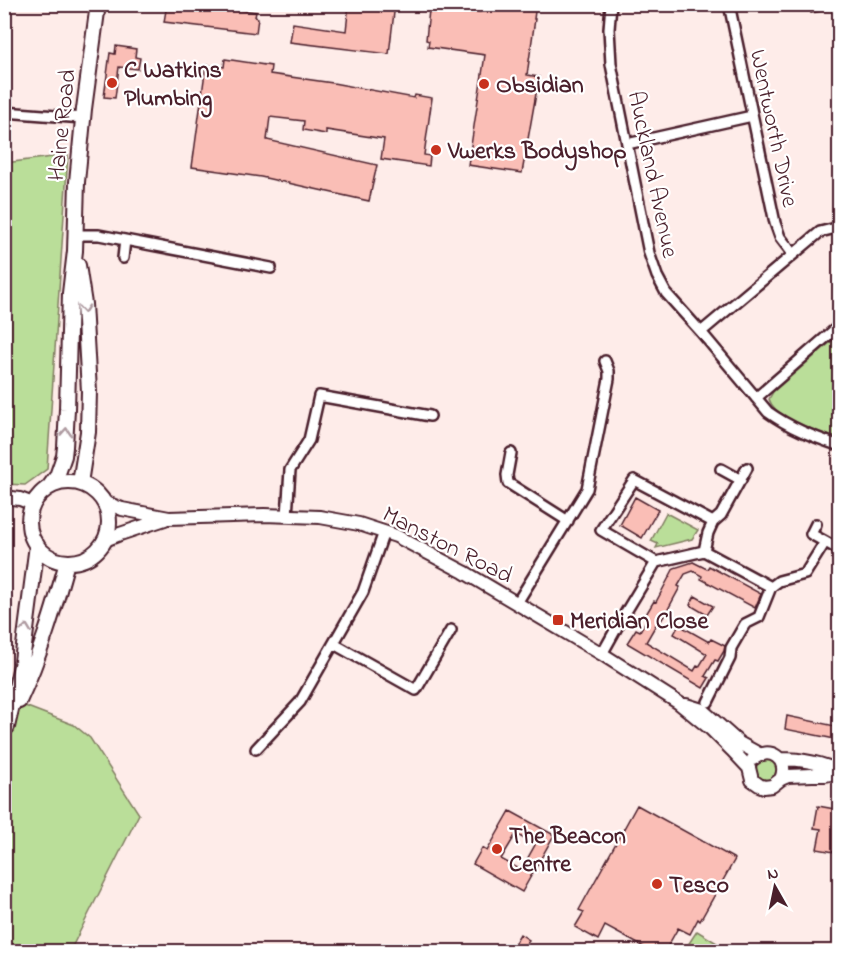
<svg xmlns="http://www.w3.org/2000/svg" width="844" height="956" viewBox="0 0 844 956" font-family="'Indie Flower',sans-serif">
  <style>
    .green { fill: #bade99; stroke: #827e62; stroke-width: 1.5 }
    .building { fill: #fabeb6; stroke: #4a1f2b; stroke-width: 1.5; fill-rule: evenodd }
    .lines { fill: none; stroke-linecap: round; stroke-linejoin: round }
    .street-casing { stroke: #4a1f2b; stroke-width: 14 }
    .secondary-casing { stroke: #4a1f2b; stroke-width: 16 }
    .primary-casing { stroke: #4a1f2b; stroke-width: 18 }
    .street { stroke: #fff; stroke-width: 9 }
    .secondary { stroke: #fff; stroke-width: 12 }
    .primary { stroke: #fff; stroke-width: 14 }
    .oneway { stroke: #ae9aa0 }
    .poi-dot { fill: #c8321e; stroke: #fff; stroke-width: 2 }
    .labels { text-anchor: middle; stroke-width: 4.5; stroke-linejoin: round; paint-order: stroke }
    .poi-label { font-size: 24px; font-weight: bold; fill: #4a1f2b; stroke: #fff; text-anchor: start }
    .street-label { font-size: 24px; fill: #4a1f2b; stroke: #fff }
  </style>
  <rect width="100%" height="100%" fill="#feece9"/>
  <filter id="ink" filterUnits="userSpaceOnUse"><feTurbulence type="fractalNoise" baseFrequency=".0167" numOctaves="2"/><feDisplacementMap in="SourceGraphic" scale="12" xChannelSelector="R" yChannelSelector="G"/><feConvolveMatrix kernelMatrix="1 2 1 2 8 2 1 2 1" color-interpolation-filters="sRGB"/></filter>
  <g filter="url(#ink)">
    <!-- green -->
    <path class="green" d="M68 155 47 469 25 485 5 484V163Z
      M839 335V439C820 431 775 420 769 399L773 392Z
      M666 513 698 530 692 539 656 548 658 544 651 541Z
      M4 698 74 725 90 738 139 814 70 951H5Z
      M756 770a10 10 0 1 1 20 0a10 10 0 1 1-20 0Z
      M697 931 730 951H684Z"/>
    <!-- building -->
    <path class="building" d="M167 4H192L256 12 255 17 258 18 256 33 164 22Z
      M349 4H395L389 54 290 42 293 23 346 31Z
      M481 4H536L534 19H535L527 75 539 77 522 173 468 165 485 55 428 47 429 41 426 40 429 10 432 11 433 5 480 12Z
      M809 4H830L831 9 811 13Z
      M116 46 136 49 135 57 140 58 138 69 119 67 115 98 104 97 110 53 115 54Z
      M225 59 271 66 270 74 333 83 414 98 415 95 432 98 424 155 430 156 429 166 381 159 384 139 326 130V134L303 130 304 121 270 117 267 140 377 165 369 201 261 177 192 167 206 65 224 67Z
      M635 497 658 510 642 538 620 525Z
      M693 562 707 569 709 566 761 594 755 608 701 579 702 576 693 571 685 574 678 586 680 587 667 611 659 624 657 623 646 642 694 671 697 666 699 667 707 654 674 634 679 625 709 642 711 639 725 646 724 651 718 661 715 660 705 676 709 678 703 688 627 643 636 629 640 631 648 617 645 616 654 601 656 602 674 568Z
      M695 596 713 606 707 615 690 605Z
      M787 716 840 727V740L785 729Z
      M637 805 735 859 700 921 698 919 690 934 678 928 665 951H651L605 926 598 940 575 927 584 912 579 910Z
      M818 806 840 810V853L817 849 821 829 814 828Z
      M510 811 554 835 522 892 473 864 482 848 487 851ZM516 834 535 845 521 870 501 859Z
      M520 934 529 940 521 951H510Z"/>
    <g class="lines">
      <!-- street casing -->
      <g class="street-casing">
        <path id="street" d="M611 4 609 29 611 64 649 253 657 276 666 293 701 332 768 412C790 428 814 437 840 446
          M729 4 775 223 780 237 793 254
          M837 4 840 15
          M4 112 83 118
          M627 144 752 116
          M76 235H99L271 268
          M123 258 125 240
          M701 332 820 232 840 227
          M756 398 840 325
          M511 453 507 475 508 483 568 521
          M721 469 741 480
          M287 516 290 470 309 440 319 396 430 416
          M816 524 811 534 840 550
          M704 551 708 533 713 522 721 515 747 468
          M656 562 601 530 634 480 713 522
          M771 587 779 581 805 574 825 542
          M517 603 587 489 609 379V371L605 361
          M334 644 416 690 451 630
          M602 654 621 620 656 562 704 551 771 587 759 617 745 624 731 648 730 658 708 702
          M256 749 300 702 363 592 384 532"/>
      </g>
      <!-- secondary casing -->
      <g class="secondary-casing">
        <path id="secondary" d="M4 497 20 499 33 504
          M104 502 122 509 169 518 264 515 320 517 359 524 396 536 464 572 545 620 602 654 679 703 711 729 732 750 749 768 752 780 759 785 764 787 772 786 781 779 788 776 812 775H825L840 772
          M105 540 120 534 165 519
          M686 705 702 710 739 743 759 754
          M753 759C769 745 790 759 781 779
          M780 759C799 759 822 763 840 772"/>
      </g>
      <!-- primary casing -->
      <g class="primary-casing">
        <path id="primary" d="M78 265 84 304 89 391 88 432 80 483
          M29 522a40 40 0 1 1 80 0a40 40 0 1 1-80 0Z
          M49 487 57 476 64 456 65 447 67 409 70 293 75 251 77 182 84 109 98 4
          M19 701C40 656 54 609 67 562
          M7 727 22 661 37 545"/>
      </g>
      <!-- street -->
      <use href="#street" class="street"/>
      <!-- secondary -->
      <use href="#secondary" class="secondary"/>
      <!-- primary -->
      <use href="#primary" class="primary"/>
    </g>
    <!-- one-way arrows -->
    <defs><path id="oneway-chevron" d="M-2-3.5L2.5 0L-2 3.5" fill="none" stroke-width="1.6" stroke-linecap="round" stroke-linejoin="round" transform="scale(1.5)"/></defs>
    <g class="oneway">
      <use href="#oneway-chevron" transform="translate(84 309) rotate(85)"/>
      <use href="#oneway-chevron" transform="translate(66 432) rotate(-86)"/>
      <use href="#oneway-chevron" transform="translate(26 628) rotate(-83)"/>
    </g>
  </g>
  <!-- markers -->
  <g class="poi-dot">
    <circle cx="112" cy="83" r="6"/>
    <circle cx="484" cy="84" r="6"/>
    <circle cx="436" cy="150" r="6"/>
    <rect x="552" y="614" width="12" height="12" rx="3"/>
    <circle cx="497" cy="849" r="6"/>
    <circle cx="657" cy="884" r="6"/>
  </g>
  <g class="labels">
    <!-- poi labels -->
    <g class="poi-label">
      <text x="124" y="77">C Watkins<tspan x="124" dy="28">Plumbing</tspan></text>
      <text x="496" y="92">Obsidian</text>
      <text x="448" y="158">Vwerks Bodyshop</text>
      <text x="570" y="628">Meridian Close</text>
      <text x="509" y="843">The Beacon<tspan x="509" dy="28">Centre</tspan></text>
      <text x="669" y="892">Tesco</text>
    </g>
    <!-- street labels -->
    <g class="street-label">
      <text transform="translate(61 125) rotate(-84)" y="8">Haine Road</text>
      <text transform="translate(775 128) rotate(78)" y="8">Wentworth Drive</text>
      <text transform="translate(654 174) rotate(78)" y="8">Auckland Avenue</text>
      <text transform="translate(448 544) rotate(27)" y="8">Manston Road</text>
    </g>
  </g>
  <!-- margin -->
  <rect width="844" height="956" fill="none" stroke="#fff" stroke-width="24"/>
  <rect x="12" y="12" width="820" height="932" fill="none" stroke="#4a1f2b" stroke-width="2" filter="url(#ink)"/>
  <!-- north arrow -->
  <g transform="translate(775 887) rotate(351)" stroke="#ffffff" stroke-width="4.5" paint-order="stroke">
  <path d="M0-4.5L10 22L0 15L-10 22Z" fill="#4a1f2b"/>
  <text y="-9" font-size="16" font-weight="bold" text-anchor="middle" fill="#4a1f2b">N</text>
  </g>
</svg>
